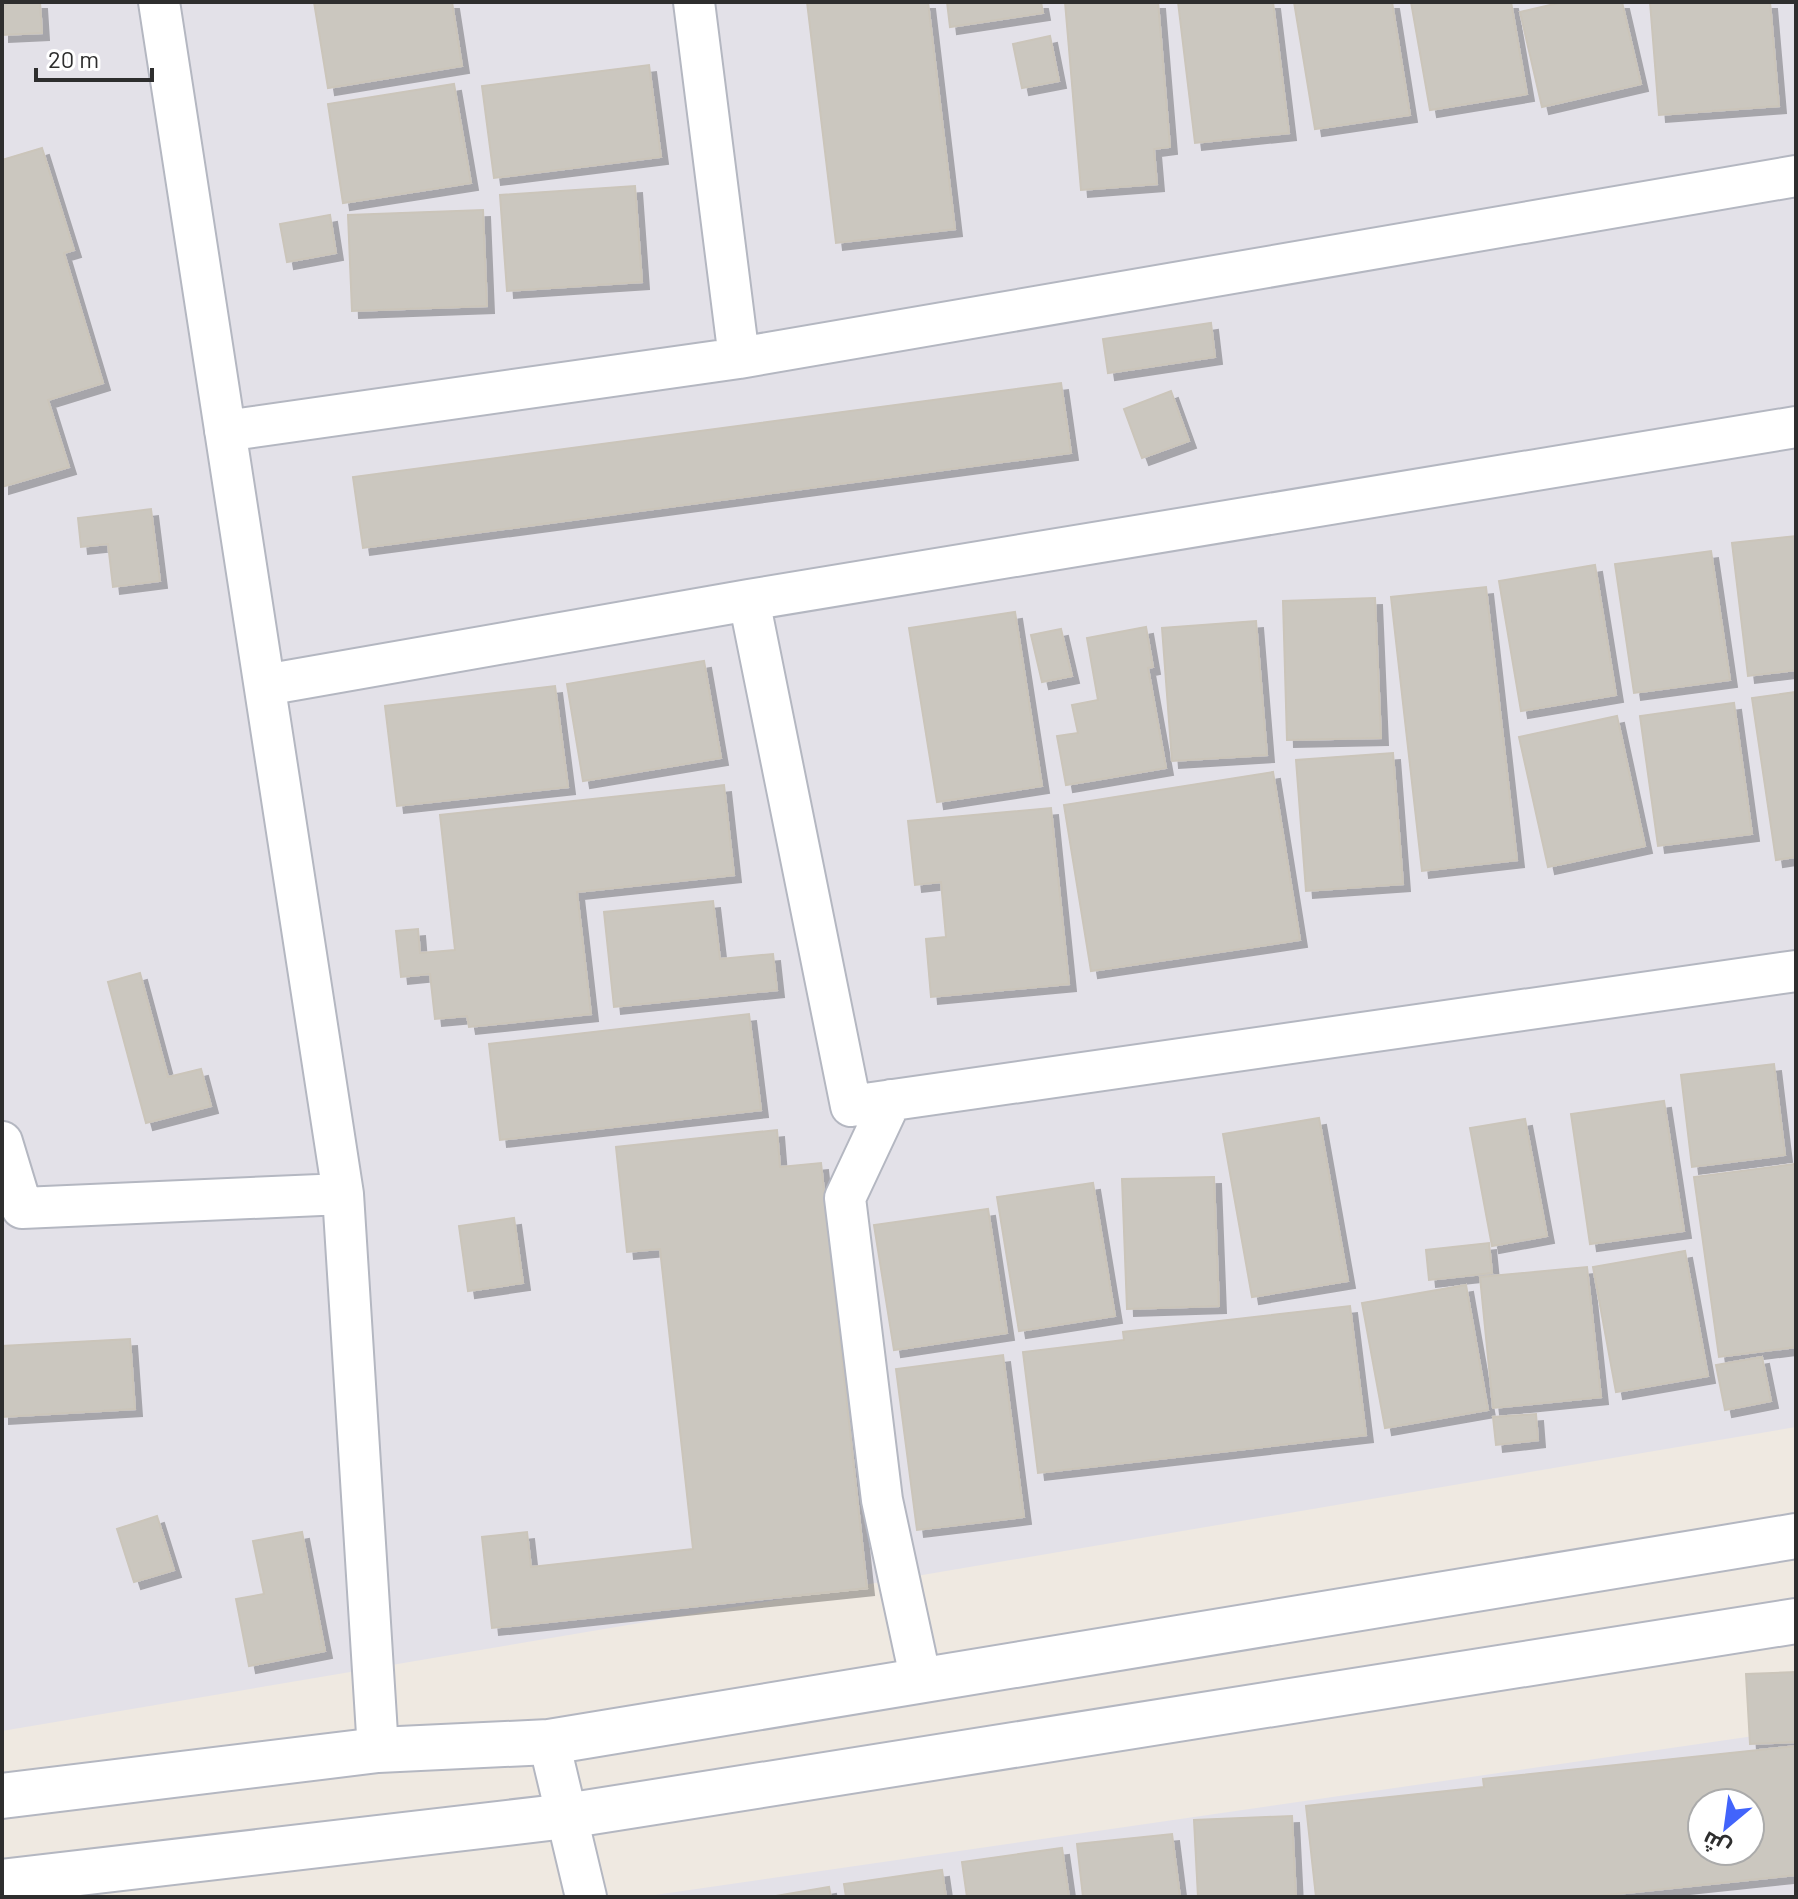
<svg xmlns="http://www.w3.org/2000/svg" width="1798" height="1899" viewBox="0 0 1798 1899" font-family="Barlow,Cairo,sans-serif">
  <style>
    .industrial { fill: #e3e1e8; fill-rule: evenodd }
    .building { fill: #cbc7bf; stroke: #cbc5ba; stroke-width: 2; fill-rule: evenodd; filter: url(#shadow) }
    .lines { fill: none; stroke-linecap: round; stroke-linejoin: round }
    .minor-casing { stroke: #b4b7c1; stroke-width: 44 }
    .tertiary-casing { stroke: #b4b7c1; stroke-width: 48 }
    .minor { stroke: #fff; stroke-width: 40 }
    .tertiary { stroke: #fff; stroke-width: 44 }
  </style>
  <defs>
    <filter id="shadow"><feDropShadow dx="7" dy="7" stdDeviation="0" flood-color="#0004"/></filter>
  </defs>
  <rect width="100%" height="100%" fill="#efe9e1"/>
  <!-- industrial -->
  <path class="industrial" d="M2 2H1796V1427L2 1731Z
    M1796 1730V1897H641ZM1702 1803H1750V1851H1702Z"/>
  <!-- building -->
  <path class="building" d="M2 2H40L42 33 2 35Z
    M314 2H452L462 66 328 88Z
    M807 2H928L955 229 836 243Z
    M947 2H1041L1043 13 950 27Z
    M1065 2H1158L1170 147 1154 149 1157 184 1081 190Z
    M1178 2H1273L1289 133 1195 143Z
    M1294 2H1392L1410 115 1315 129Z
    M1411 2H1511L1527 94 1430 110Z
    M1563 2H1622L1641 84 1542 107 1520 12Z
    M1650 2H1770L1779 106 1659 115Z
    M1050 36 1059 81 1022 88 1013 44Z
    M649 65 661 157 494 178 482 86Z
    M454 84 471 183 343 203 328 104Z
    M42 148 74 250 64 253 103 383 48 400 69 467 2 487V160Z
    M635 186 642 282 507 291 500 195Z
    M483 210 487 306 352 311 348 215Z
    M330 215 336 253 287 262 280 224Z
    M1211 323 1215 357 1108 373 1103 339Z
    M1061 383 1071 453 363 548 353 477Z
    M1171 391 1189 441 1142 458 1124 409Z
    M151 509 160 581 113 587 108 544 81 547 78 518Z
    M1796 536V670L1748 676 1732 543Z
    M1711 551 1730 680 1634 693 1615 564Z
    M1595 565 1616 695 1521 711 1499 581Z
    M1486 587 1517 860 1422 871 1391 597Z
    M1375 598 1381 738 1287 740 1283 601Z
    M1015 612 1042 786 937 802 909 628Z
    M1256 621 1267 755 1172 761 1162 628Z
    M1146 627 1153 667 1148 668 1166 768 1066 785 1057 736 1078 733 1072 705 1098 700 1087 638Z
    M1061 629 1072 676 1042 682 1031 635Z
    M704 661 721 758 583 781 567 684Z
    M555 686 568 787 397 806 385 706Z
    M1796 692V857L1776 860 1752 698Z
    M1734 703 1752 834 1658 846 1640 716Z
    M1617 716 1645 846 1548 867 1519 737Z
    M1393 753 1403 884 1306 891 1296 760Z
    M1273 772 1300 940 1091 971 1064 805Z
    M724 785 734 875 577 892 591 1014 469 1027 467 1016 435 1019 430 974 401 977 396 931 418 929 420 953 455 950 440 815Z
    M1051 808 1069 984 931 997 926 939 946 937 941 882 915 885 908 821Z
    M713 901 720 959 773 954 777 990 614 1007 604 912Z
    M140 973 168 1077 201 1069 211 1106 146 1123 108 982Z
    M749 1014 761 1110 500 1140 489 1044Z
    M1774 1064 1785 1155 1692 1167 1681 1075Z
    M1664 1101 1684 1231 1590 1244 1571 1114Z
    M1319 1118 1348 1281 1252 1297 1223 1134Z
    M1525 1119 1547 1236 1492 1246 1470 1128Z
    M777 1130 780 1167 821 1163 867 1588 492 1628 482 1537 527 1532 531 1567 693 1549 660 1249 627 1252 616 1147Z
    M1795 1164 1796 1347 1719 1357 1694 1177Z
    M1214 1177 1219 1306 1127 1309 1122 1179Z
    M1093 1183 1115 1316 1019 1331 997 1197Z
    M988 1209 1007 1333 894 1350 874 1225Z
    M514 1218 523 1283 468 1291 459 1226Z
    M1489 1243 1492 1273 1429 1280 1426 1250Z
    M1685 1251 1708 1376 1616 1392 1593 1267Z
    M1587 1267 1601 1397 1493 1408 1480 1277Z
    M1466 1285 1488 1410 1385 1428 1362 1303Z
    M1350 1306 1366 1435 1038 1473 1023 1352 1124 1340 1123 1332Z
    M130 1339 135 1409 2 1417V1346Z
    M1003 1355 1024 1517 917 1530 896 1369Z
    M1762 1357 1771 1401 1725 1410 1716 1365Z
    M1536 1414 1538 1440 1496 1445 1493 1417Z
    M157 1516 174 1570 134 1582 117 1529Z
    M302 1532 325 1651 249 1666 236 1599 264 1594 253 1541Z
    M1796 1672V1742L1750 1744 1746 1674Z
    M1796 1746V1875L1588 1897H1316L1306 1806 1484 1787 1483 1779ZM1702 1803H1750V1851H1702Z
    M1292 1816 1296 1897H1198L1194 1820Z
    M1172 1834 1180 1897H1083L1077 1844Z
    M1062 1848 1069 1897H967L962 1862Z
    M942 1870 946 1897H846L844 1884Z
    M829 1887 831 1897H770Z"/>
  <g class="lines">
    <!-- minor casing -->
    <g class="minor-casing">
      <path id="minor" d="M159 2 343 1194 378 1750
        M694 2 739 358
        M225 431 739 358 1796 176
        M749 600 851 1106 1796 971
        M265 685 749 600 1796 427
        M891 1100 845 1198 882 1500 921 1681
        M2 1142 22 1208 343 1194
        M549 1742 586 1897"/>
    </g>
    <!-- tertiary casing -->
    <g class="tertiary-casing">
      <path id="tertiary" d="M2 1796 378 1750 549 1742 1796 1536
        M2 1882 566 1816 1796 1621"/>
    </g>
    <!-- minor -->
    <use href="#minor" class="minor"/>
    <!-- tertiary -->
    <use href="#tertiary" class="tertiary"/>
  </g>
  <!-- border -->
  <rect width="1798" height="1899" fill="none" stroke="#2e2e2e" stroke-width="8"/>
  <!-- north arrow -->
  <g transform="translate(1726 1827) rotate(209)"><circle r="38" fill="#ffffff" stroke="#ababab" stroke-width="2"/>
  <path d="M0-6L14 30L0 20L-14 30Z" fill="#4264fb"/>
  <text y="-12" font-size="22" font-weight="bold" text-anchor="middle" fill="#2e2e2e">ش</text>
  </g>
  <!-- scale -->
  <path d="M36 68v12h116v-12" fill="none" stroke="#2e2e2e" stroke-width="4"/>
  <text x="48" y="68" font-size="24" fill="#2e2e2e" stroke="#ffffff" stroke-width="6" paint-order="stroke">20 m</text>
</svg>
